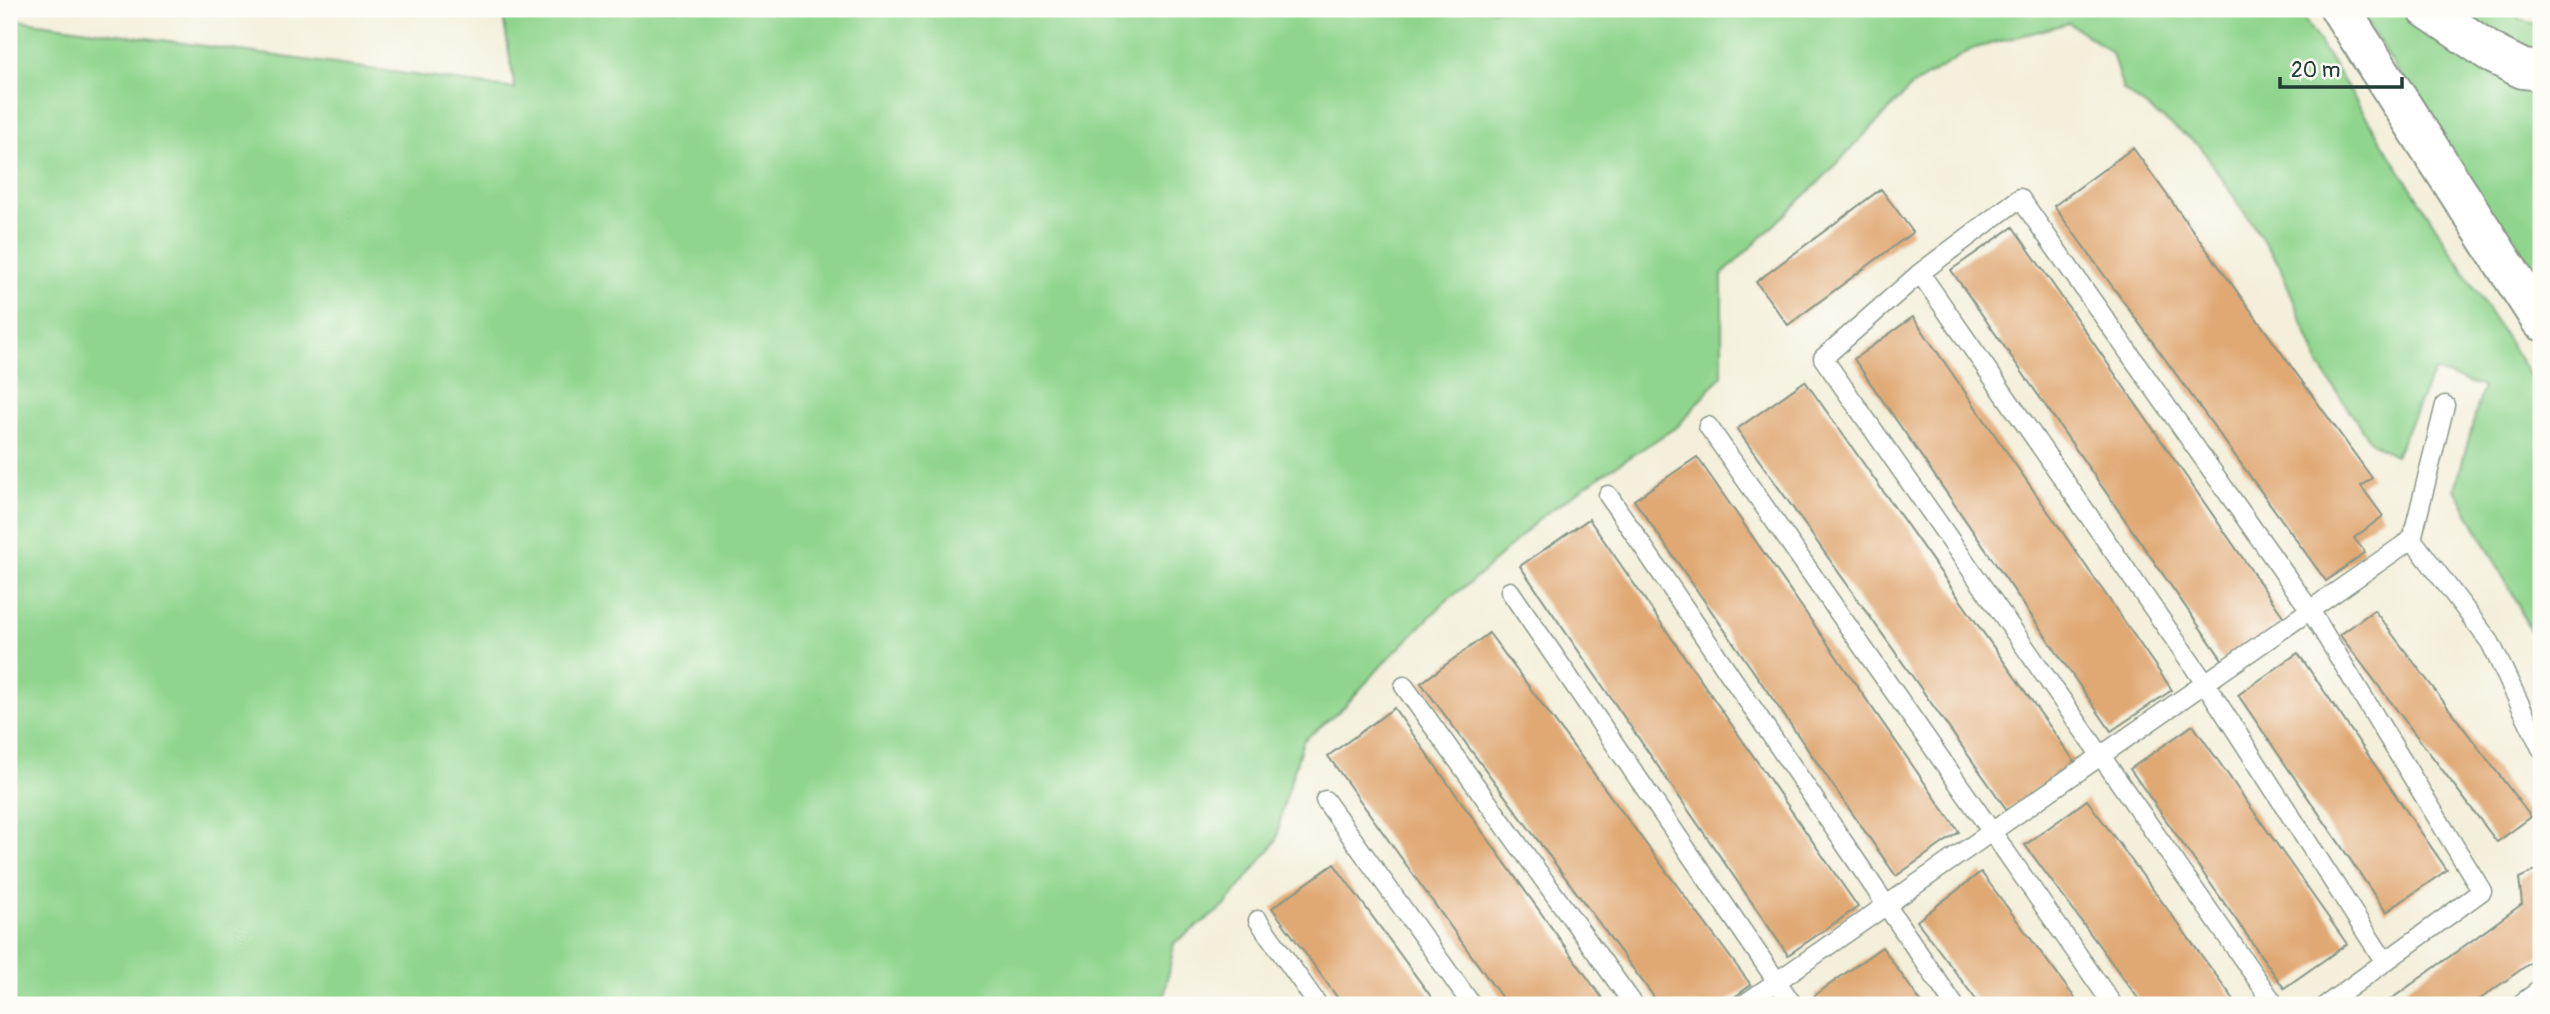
<svg xmlns="http://www.w3.org/2000/svg" width="2550" height="1014" viewBox="0 0 2550 1014" font-family="Pangolin,sans-serif">
  <style>
    .green { fill: #90d58e; stroke: #588961; stroke-width: 2 }
    .building { fill: #e0a873 }
    .lines { fill: none; stroke-linecap: round; stroke-linejoin: round }
    .lane-casing { stroke: #899687; stroke-width: 21 }
    .primary-casing { stroke: #899687; stroke-width: 42 }
    .lane { stroke: #fff; stroke-width: 18 }
    .primary { stroke: #fff; stroke-width: 38 }
  </style>
  <rect width="100%" height="100%" fill="#fdfcf7"/>
  <filter id="ink" filterUnits="userSpaceOnUse"><feTurbulence type="fractalNoise" baseFrequency=".0143" numOctaves="2"/><feDisplacementMap in="SourceGraphic" scale="14" xChannelSelector="R" yChannelSelector="G"/><feConvolveMatrix kernelMatrix="1 2 1 2 8 2 1 2 1" color-interpolation-filters="sRGB"/></filter>
  <filter id="wash" filterUnits="userSpaceOnUse"><feTurbulence type="fractalNoise" baseFrequency=".00686" numOctaves="4" result="noise"/><feDisplacementMap in="SourceGraphic" scale="28" xChannelSelector="R" yChannelSelector="G"/><feGaussianBlur stdDeviation="1.57" result="paint"/><feColorMatrix in="noise" values="0 0 0 0 0 0 0 0 0 0 0 0 0 0 0 0 0 1.4 0 .05"/><feComposite in="paint" operator="in"/></filter>
  <g filter="url(#wash)">
    <rect width="100%" height="100%" fill="#f3efda"/>
    <!-- green -->
    <path class="green" d="M502 9H2298L2541 393V656L2518 604 2455 489 2483 387 2434 371 2395 456 2370 441 2320 367 2279 264 2200 146 2123 90 2112 53 2069 23 1972 49 1913 85 1818 183 1722 275V375L1678 426 1603 474 1540 518 1482 573 1444 603 1382 665 1344 707 1303 741 1282 810 1277 840 1224 907 1174 943 1164 999 1156 1005H9V19L515 89Z
      M2358 9H2406L2420 22 2541 85V296Z
      M2451 9H2522L2519 20 2541 25V56L2530 54Z"/>
    <g id="blocks">
      <!-- building -->
      <path class="building" d="M2133 148 2372 478 2361 486 2383 516 2354 538 2365 552 2326 581 2054 206Z
        M1881 189 1913 232 1788 325 1756 282Z
        M2013 227 2285 619 2224 662 1951 270Z
        M1913 317 2172 690 2111 731 1854 359Z
        M1805 381 2075 762 2007 810 1737 429Z
        M1697 457 1959 832 1896 876 1634 500Z
        M1589 519 1858 907 1788 955 1520 566Z
        M2374 610 2531 817 2497 842 2340 635Z
        M1489 633 1751 985 1723 1005H1660L1421 683Z
        M2298 653 2447 870 2386 912 2238 695Z
        M1394 708 1607 1005H1507L1328 756Z
        M2193 725 2347 944 2284 988 2130 769Z
        M2087 800 2238 1005H2143L2025 845Z
        M1334 864 1437 1005H1343L1272 908Z
        M2541 868V955L2472 1005H2383L2522 904 2519 878Z
        M1981 872 2080 1005H1980L1917 921Z
        M1882 947 1923 1005H1821L1814 996Z"/>
    </g>
  </g>
  <g filter="url(#ink)">
    <use href="#blocks" fill-opacity="0" stroke="#899687" stroke-width="2"/>
    <g class="lines">
      <!-- lane casing -->
      <g class="lane-casing">
        <path id="lane" d="M1920 273 2205 683 2385 962
          M1708 426 2113 1005
          M1608 495 1954 1005
          M2412 539 2490 642 2541 748
          M1510 591 1793 1005
          M1404 686 1634 1005
          M1325 800 1472 1005
          M1258 920 1318 1005
          M1743 1005 2412 539 2445 405
          M2275 1005 1823 358 1920 273 2020 198 2310 610 2482 891 2326 1005
          M2519 1005 2541 989"/>
      </g>
      <!-- primary casing -->
      <g class="primary-casing">
        <path id="primary" d="M2340 9 2541 321
          M2427 9 2493 54 2523 69 2541 71"/>
      </g>
      <!-- lane -->
      <use href="#lane" class="lane"/>
      <!-- primary -->
      <use href="#primary" class="primary"/>
    </g>
  </g>
  <!-- margin -->
  <rect width="2550" height="1014" fill="none" stroke="#fdfcf7" stroke-width="35"/>
  <!-- scale -->
  <path d="M2280 77v10h122v-10" fill="none" stroke="#1f3d34" stroke-width="3.5"/>
  <text x="2291" y="77" font-size="21" fill="#1f3d34" stroke="#fdfcf7" stroke-width="5" paint-order="stroke">20 m</text>
</svg>
